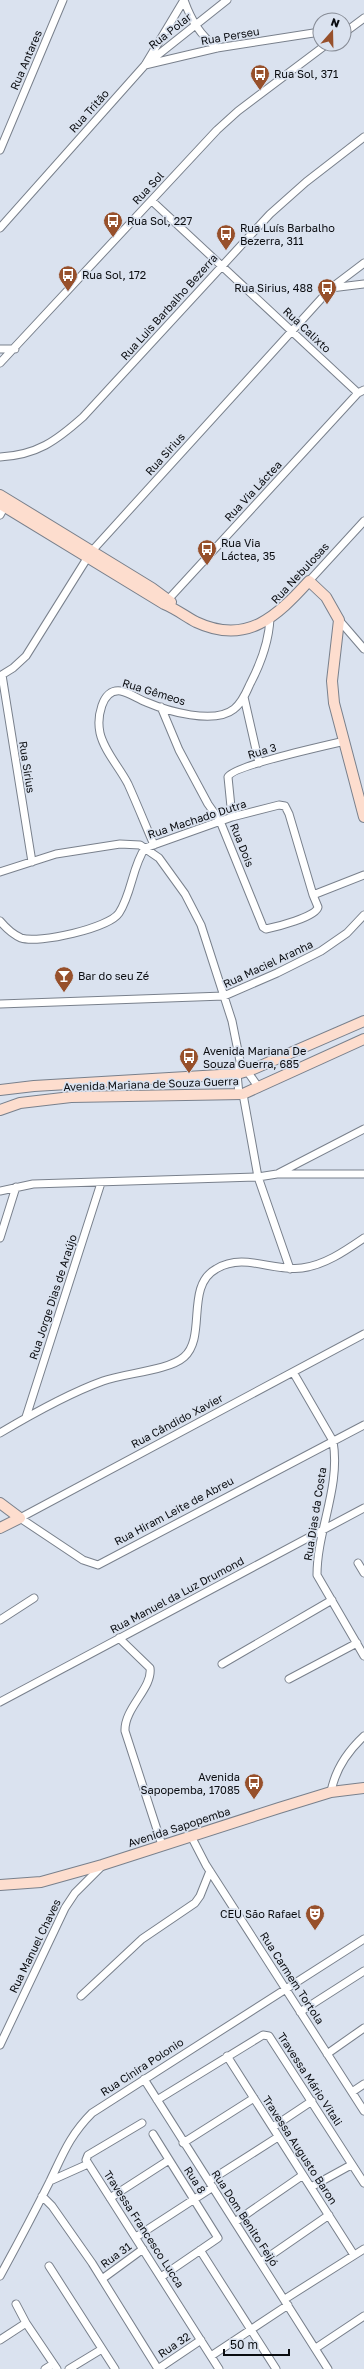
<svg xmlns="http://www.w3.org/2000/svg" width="364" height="2369" viewBox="0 0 364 2369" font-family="'Golos Text',sans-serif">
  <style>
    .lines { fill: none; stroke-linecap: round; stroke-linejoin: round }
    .street-casing { stroke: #79808c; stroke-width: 9 }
    .secondary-casing { stroke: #79808c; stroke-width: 12 }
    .street { stroke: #fff; stroke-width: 7 }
    .secondary { stroke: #fdddce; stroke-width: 10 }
    .labels { text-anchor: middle; stroke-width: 3.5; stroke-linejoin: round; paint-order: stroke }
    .street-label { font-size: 11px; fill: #0a0c10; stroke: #dae2ef }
    .poi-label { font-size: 11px; fill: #0a0c10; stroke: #dae2ef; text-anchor: start }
  </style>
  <rect width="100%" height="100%" fill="#dae2ef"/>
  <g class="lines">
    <!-- street casing -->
    <g class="street-casing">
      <path id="street" d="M184 0C191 20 200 35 217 48
        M344 33 364 18
        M149 62 227 0
        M145 65 217 48 320 32
        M0 150 63 0
        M152 201 358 393
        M0 228 145 65 184 0
        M331 288 364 284
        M0 349H15
        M0 363 217 130 238 111 327 44
        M0 457C37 455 56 441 83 417L270 214 306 182 364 137
        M0 515 6 504
        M309 581 364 521
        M165 603 358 393 364 390
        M339 620 364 649
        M2 675 32 862
        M0 676 13 668 26 656 91 552 331 288 364 263
        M244 697 259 763
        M161 707 179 750 208 804 220 821 263 927 266 929C276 927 316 917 318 907L313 895
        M232 817 228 777C232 766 328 745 345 741
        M154 845C145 824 137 804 128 784 120 768 104 751 100 733 97 719 101 688 121 691 130 693 138 699 146 702 167 711 214 725 234 709 242 703 246 693 250 684 261 663 269 642 270 618
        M0 872 56 854 120 844 140 845 159 858 185 894 201 925 232 1021 240 1061 237 1074 239 1094
        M0 921C5 927 14 935 21 938 39 944 109 928 119 913 132 893 132 867 145 848L232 817 279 805 285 806 289 814 313 895 364 875
        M0 1004 224 996 277 973 321 951 347 933 364 915
        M240 1061 259 1088
        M243 1094 258 1177 290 1269
        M279 1173 364 1129
        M0 1191 33 1184 258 1177 277 1174H364
        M0 1238 16 1187
        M364 1334 20 1518 83 1560 98 1565 364 1425
        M293 1372 333 1441C341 1487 317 1530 317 1575L364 1656
        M26 1417 101 1183
        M0 1433C32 1414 67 1394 103 1381 124 1373 168 1371 184 1357 207 1337 185 1286 216 1269 244 1252 272 1272 302 1268 325 1265 345 1251 364 1238
        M358 1563 364 1573
        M0 1620 34 1598
        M119 1638 150 1668C153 1688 124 1708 125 1731L162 1845
        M222 1664 332 1600
        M289 1679 357 1643
        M0 1702 364 1508
        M331 1792C335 1770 348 1751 364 1736
        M191 1836 206 1865 364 2111
        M81 1996 142 1939 195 1903 200 1896 210 1871
        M300 2012 364 1971
        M0 2045 65 1908 75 1893 102 1866
        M327 2054 364 2028
        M227 2056 354 2255
        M144 2079 328 2369
        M352 2092 364 2084
        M157 2100 263 2035 269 2036 364 2183
        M142 2123 88 2155 86 2160 219 2369
        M273 2127 312 2101
        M153 2134 218 2238 161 2277
        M183 2143 254 2098
        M50 2181 88 2164
        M209 2181 278 2137
        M311 2187 351 2165
        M42 2196 52 2206 92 2263 158 2369 201 2340
        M110 2198 169 2160
        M235 2222 303 2175
        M136 2237 213 2187
        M200 2250 276 2369
        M261 2262 329 2215
        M49 2266 115 2369
        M0 2276C17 2245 34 2213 50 2181 63 2154 70 2135 92 2113L364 1939
        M102 2279 143 2249
        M285 2299 364 2249
        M16 2304 26 2323 57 2369
        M0 2340 26 2323
        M316 2348 364 2316
        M211 2356 288 2305
        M45 2369 53 2364
        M69 2369 102 2349"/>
    </g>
    <!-- secondary casing -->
    <g class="secondary-casing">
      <path id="secondary" d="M0 495 152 588 171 602
        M0 504 164 604C176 609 185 616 196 622 247 646 277 616 309 581L326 597 339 620 332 681 334 703 364 817
        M0 1090 34 1086 237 1074 251 1070 364 1021
        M0 1110 20 1103 71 1097 243 1094 364 1039
        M0 1503 20 1518 0 1528
        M0 1885 41 1882 102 1865 279 1808 331 1792 364 1788"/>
    </g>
    <!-- street -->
    <use href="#street" class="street"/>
    <!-- secondary -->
    <use href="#secondary" class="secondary"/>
  </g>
  <!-- icons -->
  <defs>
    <g id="bus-pin" transform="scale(1)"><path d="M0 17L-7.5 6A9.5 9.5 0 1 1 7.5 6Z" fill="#97502b" stroke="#dae2ef"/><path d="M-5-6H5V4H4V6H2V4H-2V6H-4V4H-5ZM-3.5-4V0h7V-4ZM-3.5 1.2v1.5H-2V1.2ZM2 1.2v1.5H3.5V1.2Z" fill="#fff"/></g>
    <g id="bar-pin" transform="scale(1)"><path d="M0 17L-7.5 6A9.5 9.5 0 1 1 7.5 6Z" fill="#97502b" stroke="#dae2ef"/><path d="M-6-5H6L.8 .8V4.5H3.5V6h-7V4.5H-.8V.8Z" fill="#fff"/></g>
    <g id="theatre-pin" transform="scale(1)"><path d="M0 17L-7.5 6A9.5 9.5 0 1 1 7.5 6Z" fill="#97502b" stroke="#dae2ef"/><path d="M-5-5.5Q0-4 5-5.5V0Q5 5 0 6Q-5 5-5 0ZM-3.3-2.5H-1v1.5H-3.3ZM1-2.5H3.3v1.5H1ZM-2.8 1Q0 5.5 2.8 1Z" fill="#fff"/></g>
  </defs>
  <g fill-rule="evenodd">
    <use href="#bus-pin" x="260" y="74"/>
    <use href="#bus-pin" x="113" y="221"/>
    <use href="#bus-pin" x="226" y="234"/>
    <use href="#bus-pin" x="68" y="275"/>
    <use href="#bus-pin" x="327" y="288"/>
    <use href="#bus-pin" x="207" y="549"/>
    <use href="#bar-pin" x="64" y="976"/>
    <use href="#bus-pin" x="189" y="1057"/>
    <use href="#bus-pin" x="254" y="1783"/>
    <use href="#theatre-pin" x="315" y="1914"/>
  </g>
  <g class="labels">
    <!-- street labels -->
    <g class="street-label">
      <text transform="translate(170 31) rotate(-38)" y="4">Rua Polar</text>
      <text transform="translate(230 36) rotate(-10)" y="4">Rua Perseu</text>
      <text transform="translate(26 60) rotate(-67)" y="4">Rua Antares</text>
      <text transform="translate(89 111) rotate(-48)" y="4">Rua Tritão</text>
      <text transform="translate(148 188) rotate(-47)" y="4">Rua Sol</text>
      <text transform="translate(169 307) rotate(-48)" y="4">Rua Luis Barbalho Bezerra</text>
      <text transform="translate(307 330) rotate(43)" y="4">Rua Calixto</text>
      <text transform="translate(165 454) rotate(-48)" y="4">Rua Sirius</text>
      <text transform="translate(253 491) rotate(-47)" y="4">Rua Via Láctea</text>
      <text transform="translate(300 573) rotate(-47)" y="4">Rua Nebulosas</text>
      <text transform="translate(154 692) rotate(17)" y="4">Rua Gêmeos</text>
      <text transform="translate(262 751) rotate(-16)" y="4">Rua 3</text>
      <text transform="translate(27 767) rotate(81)" y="4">Rua Sirius</text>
      <text transform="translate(197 819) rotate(-18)" y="4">Rua Machado Dutra</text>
      <text transform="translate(242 845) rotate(68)" y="4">Rua Dois</text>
      <text transform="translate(268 964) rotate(-25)" y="4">Rua Maciel Aranha</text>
      <text transform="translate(151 1084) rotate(-2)" y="4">Avenida Mariana de Souza Guerra</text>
      <text transform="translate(53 1297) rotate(-72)" y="4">Rua Jorge Dias de Araújo</text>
      <text transform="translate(177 1421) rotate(-28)" y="4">Rua Cândido Xavier</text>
      <text transform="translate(174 1511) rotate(-28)" y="4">Rua Hiram Leite de Abreu</text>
      <text transform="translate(315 1514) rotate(-81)" y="4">Rua Dias da Costa</text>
      <text transform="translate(177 1595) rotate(-28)" y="4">Rua Manuel da Luz Drumond</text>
      <text transform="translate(179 1827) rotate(-18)" y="4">Avenida Sapopemba</text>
      <text transform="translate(35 1946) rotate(-64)" y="4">Rua Manuel Chaves</text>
      <text transform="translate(292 1978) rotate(57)" y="4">Rua Carmem Tortola</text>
      <text transform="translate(142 2067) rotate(-33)" y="4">Rua Cinira Polonio</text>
      <text transform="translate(310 2079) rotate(57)" y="4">Travessa Mário Vitali</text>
      <text transform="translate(300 2150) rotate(57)" y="4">Travessa Augusto Baron</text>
      <text transform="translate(195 2180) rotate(57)" y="4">Rua 8</text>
      <text transform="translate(245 2218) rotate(57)" y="4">Rua Dom Benito Feijó</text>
      <text transform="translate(144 2229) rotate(57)" y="4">Travessa Francesco Lucca</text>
      <text transform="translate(116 2255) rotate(-36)" y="4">Rua 31</text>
      <text transform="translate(174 2345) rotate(-34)" y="4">Rua 32</text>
    </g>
    <!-- poi labels -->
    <g class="poi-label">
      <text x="274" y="78">Rua Sol, 371</text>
      <text x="127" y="225">Rua Sol, 227</text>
      <text x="240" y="232">Rua Luís Barbalho<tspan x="240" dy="13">Bezerra, 311</tspan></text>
      <text x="82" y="279">Rua Sol, 172</text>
      <text x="313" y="292" text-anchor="end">Rua Sirius, 488</text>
      <text x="221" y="547">Rua Via<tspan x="221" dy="13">Láctea, 35</tspan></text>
      <text x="78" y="980">Bar do seu Zé</text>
      <text x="203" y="1055">Avenida Mariana De<tspan x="203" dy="13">Souza Guerra, 685</tspan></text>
      <text x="240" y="1781" text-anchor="end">Avenida<tspan x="240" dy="13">Sapopemba, 17085</tspan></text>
      <text x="301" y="1918" text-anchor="end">CEU São Rafael</text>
    </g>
  </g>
  <!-- north arrow -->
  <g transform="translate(332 32) rotate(20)"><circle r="19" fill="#dae2ef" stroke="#878c96"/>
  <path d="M0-3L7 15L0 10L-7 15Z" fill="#97502b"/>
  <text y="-6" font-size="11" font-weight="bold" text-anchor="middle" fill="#0a0c10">N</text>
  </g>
  <!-- scale -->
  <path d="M224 2349v6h65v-6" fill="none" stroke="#0a0c10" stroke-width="2"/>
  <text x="230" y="2349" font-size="12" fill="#0a0c10" stroke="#dae2ef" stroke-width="3" paint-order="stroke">50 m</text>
</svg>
